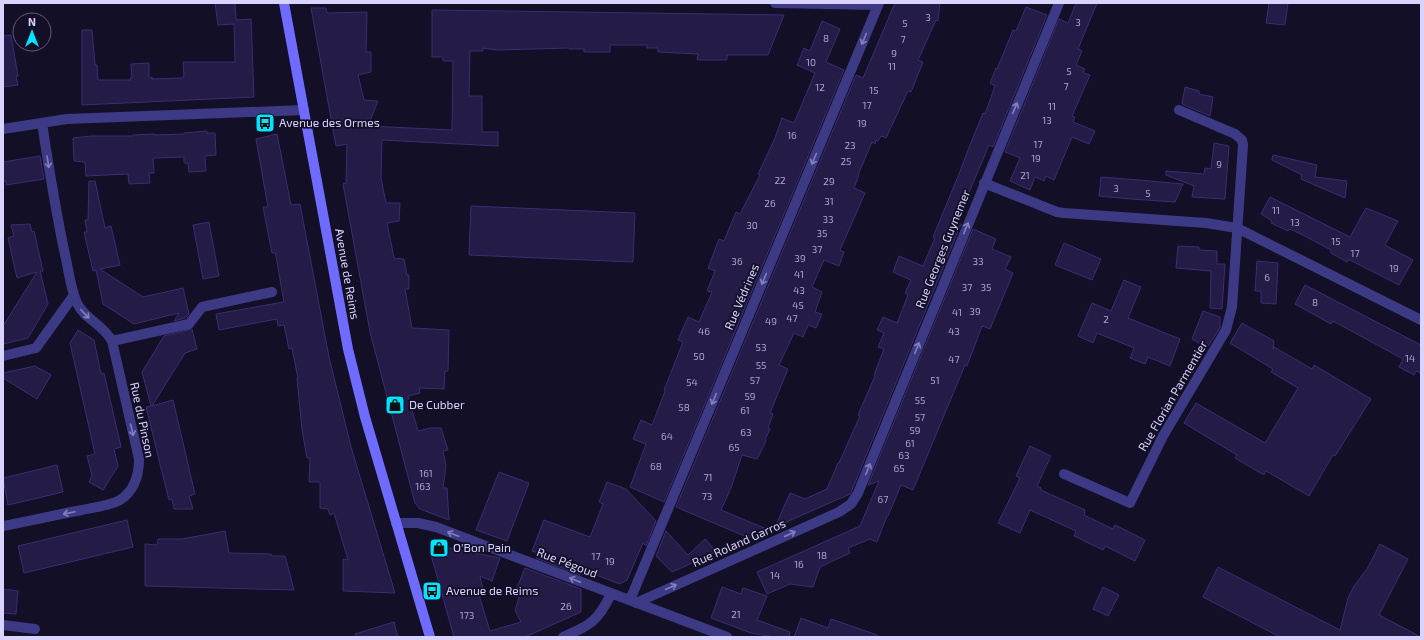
<svg xmlns="http://www.w3.org/2000/svg" width="1424" height="640" viewBox="0 0 1424 640" font-family="'Exo 2',sans-serif">
  <style>
    .building { fill: #241b47; stroke: #3b2d73 }
    .lines { fill: none; stroke-linecap: round; stroke-linejoin: round }
    .street { stroke: #3d3a85; stroke-width: 10 }
    .secondary { stroke: #6f6bff; stroke-width: 10 }
    .oneway { stroke: #837fbc }
    .labels { text-anchor: middle; stroke-width: 3.5; stroke-linejoin: round; paint-order: stroke }
    .number-label { font-size: 10px; fill: #aca6d1 }
    .poi-label { font-size: 12px; fill: #d9d4ff; stroke: #130f26; text-anchor: start }
    .street-label { font-size: 12px; fill: #d9d4ff; stroke: #130f26 }
  </style>
  <rect width="100%" height="100%" fill="#130f26"/>
  <!-- building -->
  <path class="building" d="M215 3H235L236 20 251 19 254 97 82 105V30H92L95 65H97L98 80H131L130 78H132L131 64 149 63V78L152 77V79L182 78 184 76 183 62H235L234 24 218 25Z
    M895 3H940L938 21 936 20 918 60 923 62 911 92 908 91 886 138 881 136 878 141 876 140 875 144 872 142 858 175H859L854 188 865 193 840 250 844 252 839 266 824 260 812 287 822 292 815 312 822 314 816 328 808 325 803 337 794 333 779 365 788 369 770 413 773 414 768 428 770 429 765 440 766 441 757 459 742 455 731 488 721 510 769 530 749 538 676 507 856 75 863 78Z
    M1076 3H1097L1078 49 1082 51 1076 65 1085 69 1083 73 1090 75 1072 116 1075 117 1073 122 1095 131 1089 144 1072 137 1054 180 1046 176 1044 181 1035 177 1030 190 1010 181 1020 158 1005 152 1059 19 1068 23Z
    M1269 3H1288L1285 25 1266 23Z
    M1026 7 1047 15 993 147 989 145 965 202 957 223 961 224 852 490 850 494 775 527 790 493 805 499 827 489 838 463H839L860 416 858 415 875 376 874 375 884 349 878 347 884 333 877 330 883 317 897 323 908 295 905 293 911 280 893 272 899 256 923 266 935 238 933 237 961 169 968 150 983 113 985 114 995 86 990 83 996 68 997 69 1013 30 1016 31Z
    M311 8H326L327 13 367 12 366 52H371V72L358 75 364 100 378 101 368 126 452 130 453 61H443V57H432V10L784 15 768 55H727V60H697L698 54 658 52V48H647V45H610V52H584V49H569V48L497 50 483 48V51H470L469 96H482V132H498V146L382 140 381 178 386 203H400L399 221 387 223 394 258 404 259 407 275H409V289H405L412 328 449 330 448 371H445L444 389 419 388 420 393 408 396 418 431 431 428H441L448 450 443 451 446 466 443 488H447L449 520 420 509 415 503 370 332 343 184 346 183 347 144 336 146Z
    M822 21 840 29 826 62 844 70 664 502 630 487 646 444 633 439 641 420 652 425 665 391 664 390 683 342 678 340 688 317 699 322 712 292 707 291 715 271 708 268 719 239 724 241 736 212 740 214 760 175 758 174 775 138 782 118 794 123 815 73 797 65 804 48 810 51Z
    M11 35 18 76 16 77 18 85 3 87V36Z
    M1185 87 1199 91V94L1213 97 1210 116 1182 104Z
    M207 131V133H215L216 155 205 156 206 171 189 172 188 163H184V157L155 158 153 159 154 173H149L150 183 129 184 128 174 86 176 85 162 74 161 73 138 91 136H133V135L155 134V135L184 134V133Z
    M277 134 291 205 300 204 329 357 351 447 395 593 343 591V559L348 560 334 513 330 515 328 509 320 508V482H309L310 458H307L302 430 297 378H298L292 348 289 349 284 325 278 326 277 319 219 330 216 314 284 302 276 256 275 253H272L263 207H268L256 139Z
    M1214 143 1229 146 1225 199 1192 197 1194 186 1166 175V171L1204 174 1205 168 1211 169Z
    M1273 155 1317 165 1315 177 1347 181 1345 198 1301 179 1302 175 1272 160Z
    M40 156 44 179 6 185V181H3V162Z
    M1101 177 1139 180 1183 184 1175 202 1131 199 1099 196Z
    M89 181H95L105 228 111 226 120 265 100 269 143 297 183 288 189 314 185 318 174 321 179 313 134 324 103 304 96 270 93 271 84 232H87L85 220H88Z
    M1270 197 1350 237 1366 208 1398 221 1385 245 1413 260 1399 285 1350 260H1348L1347 262 1331 253V250L1301 234 1292 230 1289 229 1288 231 1271 223 1272 221 1261 214Z
    M471 206 635 213 633 262 469 255Z
    M209 222 219 276 203 279 193 225Z
    M30 224 32 232 34 231 43 271H40L48 304 28 338 3 344V326L37 272 17 278 8 238 14 236 11 225Z
    M973 229 996 239 992 249 1011 257 1005 269 1013 273 990 329 982 326 967 366 965 365 913 490 901 485 888 516H887L877 542 870 539 848 548 850 553 820 567 813 587 790 584 767 594 757 572 860 526 879 481 868 485Z
    M1064 243 1101 259 1092 280 1055 265Z
    M1178 246 1199 247V250L1217 251V264H1225L1222 309 1210 308 1211 271 1176 268Z
    M1257 261 1278 263 1276 304 1261 303V291H1255Z
    M1124 280 1141 287 1128 318 1180 339 1170 366 1148 357 1145 364 1130 358 1134 348 1097 333 1093 343 1078 336 1092 303 1111 311Z
    M1305 285 1421 345V373L1416 371 1414 375 1399 367 1403 359 1333 321 1331 324 1295 304Z
    M1203 311 1220 317V328L1207 348 1192 339Z
    M1242 323 1274 341 1273 349 1274 347 1312 369 1314 365 1371 399 1335 456 1333 455 1309 496 1266 471 1264 475 1235 458 1237 455 1184 423 1196 403 1265 443 1298 388 1271 372 1273 369 1230 343Z
    M192 329 197 349 185 353 152 406 173 400 195 494 189 496 193 509H174L172 499 169 500 159 460 146 407 151 406 142 372 164 336Z
    M78 330 94 340 101 374 104 373 121 447 114 449 118 466 103 490 89 482 92 475 87 456 95 454 70 343Z
    M35 366 51 375 37 399 3 378V373Z
    M1030 446 1051 456 1037 486 1041 488V490L1085 510 1084 515 1113 529 1115 525 1145 540 1135 561 1105 546 1103 550 1074 536 1076 531 1030 510 1020 533 998 523 1020 478 1016 476Z
    M57 465 63 492 8 505 3 478Z
    M499 472 529 483 507 541 476 530Z
    M607 482 626 489 656 521 646 546 643 543 627 580 620 584 580 569V575L536 558 538 553 532 551 544 520 590 537 603 504 599 502Z
    M127 520 133 547 24 573 18 546Z
    M225 531 229 553 271 554 272 556H285L294 590 145 586V544L157 545 158 539H182Z
    M666 531 688 555 705 539 717 552 672 572 656 556Z
    M1380 544 1408 559 1379 615 1421 637H1280L1203 597 1218 567 1340 630 1348 598 1354 586 1367 569Z
    M440 546 500 558 492 581 480 576 484 594 479 595 490 631 521 622 515 610 521 592 516 590 525 568 581 589V612L525 637H454L431 555Z
    M722 587 741 594 743 588 767 596 757 620 790 632 789 637H774L751 633 711 618Z
    M1103 587 1119 595 1108 616 1093 609Z
    M3 589 18 591 16 614 3 613Z
    M801 618 828 628 831 619 877 635V637H794Z
    M394 622 398 637H356L355 634Z"/>
  <g class="lines">
    <!-- street -->
    <path class="street" d="M775 3 878 5
      M3 129 67 119 304 110
      M984 183 1057 212 1064 213 1206 223 1237 228 1421 320
      M112 341 189 324 202 307 272 292
      M3 356 36 348 74 295
      M1064 474 1130 503 1163 436 1226 330 1232 307 1243 145 1242 140 1235 134 1179 110
      M396 523H418L436 527 727 637
      M3 526C29 521 55 515 82 510 94 507 110 506 120 500 134 491 139 475 139 459L112 341C102 323 85 320 77 303 71 290 69 273 66 259 56 214 49 169 42 123
      M630 600 879 3
      M636 603 839 512 851 504 858 493 1059 3
      M3 625 35 629
      M563 637C591 625 598 621 611 594"/>
    <!-- secondary -->
    <path class="secondary" d="M284 3 348 349 365 417 430 637"/>
  </g>
  <!-- one-way arrows -->
  <defs><path id="oneway-shaft" d="M-6 0H5M1.5-3L5.5 0L1.5 3" fill="none" stroke-width="1.6" stroke-linecap="round" stroke-linejoin="round"/></defs>
  <g class="oneway">
    <use href="#oneway-shaft" transform="translate(864 39) rotate(113)"/>
    <use href="#oneway-shaft" transform="translate(1015 108) rotate(-67)"/>
    <use href="#oneway-shaft" transform="translate(814 159) rotate(113)"/>
    <use href="#oneway-shaft" transform="translate(48 162) rotate(81)"/>
    <use href="#oneway-shaft" transform="translate(966 228) rotate(-68)"/>
    <use href="#oneway-shaft" transform="translate(764 279) rotate(113)"/>
    <use href="#oneway-shaft" transform="translate(85 314) rotate(46)"/>
    <use href="#oneway-shaft" transform="translate(917 348) rotate(-68)"/>
    <use href="#oneway-shaft" transform="translate(714 399) rotate(113)"/>
    <use href="#oneway-shaft" transform="translate(132 430) rotate(77)"/>
    <use href="#oneway-shaft" transform="translate(868 469) rotate(-68)"/>
    <use href="#oneway-shaft" transform="translate(69 513) rotate(168)"/>
    <use href="#oneway-shaft" transform="translate(453 534) rotate(-159)"/>
    <use href="#oneway-shaft" transform="translate(790 534) rotate(-24)"/>
    <use href="#oneway-shaft" transform="translate(575 580) rotate(-159)"/>
    <use href="#oneway-shaft" transform="translate(671 587) rotate(-24)"/>
  </g>
  <!-- icons -->
  <defs>
    <g id="bus-square" transform="scale(1)"><rect x="-9" y="-9" width="18" height="18" rx="4" fill="#00e5ff" stroke="#130f26"/><path d="M-5-6H5V4H4V6H2V4H-2V6H-4V4H-5ZM-3.5-4V0h7V-4ZM-3.5 1.2v1.5H-2V1.2ZM2 1.2v1.5H3.5V1.2Z" fill="#111"/></g>
    <g id="shop-square" transform="scale(1)"><rect x="-9" y="-9" width="18" height="18" rx="4" fill="#00e5ff" stroke="#130f26"/><path d="M-5-2.5h2.3a2.7 3.5 0 0 1 5.4 0H5L5.5 6h-11ZM-1.5-2.5h3a1.5 2.3 0 0 0-3 0Z" fill="#111"/></g>
  </defs>
  <g fill-rule="evenodd">
    <use href="#bus-square" x="265" y="123"/>
    <use href="#shop-square" x="395" y="405"/>
    <use href="#shop-square" x="439" y="548"/>
    <use href="#bus-square" x="432" y="591"/>
  </g>
  <g class="labels">
    <!-- number labels -->
    <g class="number-label">
      <text x="928" y="21">3</text>
      <text x="1078" y="26">3</text>
      <text x="905" y="27">5</text>
      <text x="826" y="42">8</text>
      <text x="903" y="43">7</text>
      <text x="894" y="57">9</text>
      <text x="811" y="66">10</text>
      <text x="892" y="70">11</text>
      <text x="1069" y="75">5</text>
      <text x="1066" y="90">7</text>
      <text x="820" y="91">12</text>
      <text x="874" y="94">15</text>
      <text x="867" y="109">17</text>
      <text x="1052" y="110">11</text>
      <text x="1047" y="124">13</text>
      <text x="862" y="127">19</text>
      <text x="792" y="139">16</text>
      <text x="1038" y="148">17</text>
      <text x="850" y="149">23</text>
      <text x="1036" y="162">19</text>
      <text x="846" y="165">25</text>
      <text x="1219" y="168">9</text>
      <text x="1025" y="179">21</text>
      <text x="780" y="184">22</text>
      <text x="829" y="185">29</text>
      <text x="1116" y="192">3</text>
      <text x="1148" y="197">5</text>
      <text x="829" y="205">31</text>
      <text x="770" y="207">26</text>
      <text x="1276" y="214">11</text>
      <text x="828" y="223">33</text>
      <text x="1295" y="226">13</text>
      <text x="752" y="229">30</text>
      <text x="822" y="237">35</text>
      <text x="1336" y="245">15</text>
      <text x="817" y="253">37</text>
      <text x="1355" y="257">17</text>
      <text x="800" y="262">39</text>
      <text x="737" y="265">36</text>
      <text x="978" y="265">33</text>
      <text x="1394" y="272">19</text>
      <text x="799" y="278">41</text>
      <text x="1267" y="281">6</text>
      <text x="967" y="291">37</text>
      <text x="986" y="291">35</text>
      <text x="799" y="294">43</text>
      <text x="1315" y="306">8</text>
      <text x="798" y="309">45</text>
      <text x="975" y="315">39</text>
      <text x="957" y="316">41</text>
      <text x="792" y="322">47</text>
      <text x="1106" y="323">2</text>
      <text x="771" y="325">49</text>
      <text x="704" y="335">46</text>
      <text x="954" y="335">43</text>
      <text x="761" y="351">53</text>
      <text x="699" y="360">50</text>
      <text x="1410" y="362">14</text>
      <text x="954" y="363">47</text>
      <text x="761" y="369">55</text>
      <text x="755" y="384">57</text>
      <text x="935" y="384">51</text>
      <text x="692" y="386">54</text>
      <text x="750" y="400">59</text>
      <text x="920" y="404">55</text>
      <text x="684" y="411">58</text>
      <text x="745" y="414">61</text>
      <text x="920" y="421">57</text>
      <text x="915" y="434">59</text>
      <text x="746" y="436">63</text>
      <text x="667" y="440">64</text>
      <text x="910" y="447">61</text>
      <text x="734" y="451">65</text>
      <text x="904" y="459">63</text>
      <text x="656" y="470">68</text>
      <text x="899" y="472">65</text>
      <text x="426" y="477">161</text>
      <text x="708" y="481">71</text>
      <text x="423" y="490">163</text>
      <text x="707" y="500">73</text>
      <text x="883" y="503">67</text>
      <text x="822" y="559">18</text>
      <text x="596" y="560">17</text>
      <text x="610" y="565">19</text>
      <text x="799" y="568">16</text>
      <text x="775" y="579">14</text>
      <text x="566" y="610">26</text>
      <text x="736" y="618">21</text>
      <text x="467" y="619">173</text>
    </g>
    <!-- poi labels -->
    <g class="poi-label">
      <text x="279" y="127">Avenue des Ormes</text>
      <text x="409" y="409">De Cubber</text>
      <text x="453" y="552">O'Bon Pain</text>
      <text x="446" y="595">Avenue de Reims</text>
    </g>
    <!-- street labels -->
    <g class="street-label">
      <text transform="translate(943 249) rotate(-68)" y="4">Rue Georges Guynemer</text>
      <text transform="translate(347 274) rotate(80)" y="4">Avenue de Reims</text>
      <text transform="translate(742 297) rotate(-67)" y="4">Rue Védrines</text>
      <text transform="translate(1173 396) rotate(-60)" y="4">Rue Florian Parmentier</text>
      <text transform="translate(142 420) rotate(78)" y="4">Rue du Pinson</text>
      <text transform="translate(739 543) rotate(-24)" y="4">Rue Roland Garros</text>
      <text transform="translate(567 563) rotate(21)" y="4">Rue Pégoud</text>
    </g>
  </g>
  <!-- border -->
  <rect width="1424" height="640" fill="none" stroke="#d9d4ff" stroke-width="8"/>
  <!-- north arrow -->
  <g transform="translate(32 32)"><circle r="19" fill="#130f26" stroke="#625e7d"/>
  <path d="M0-3L7 15L0 10L-7 15Z" fill="#00e5ff"/>
  <text y="-6" font-size="11" font-weight="bold" text-anchor="middle" fill="#d9d4ff">N</text>
  </g>
</svg>
